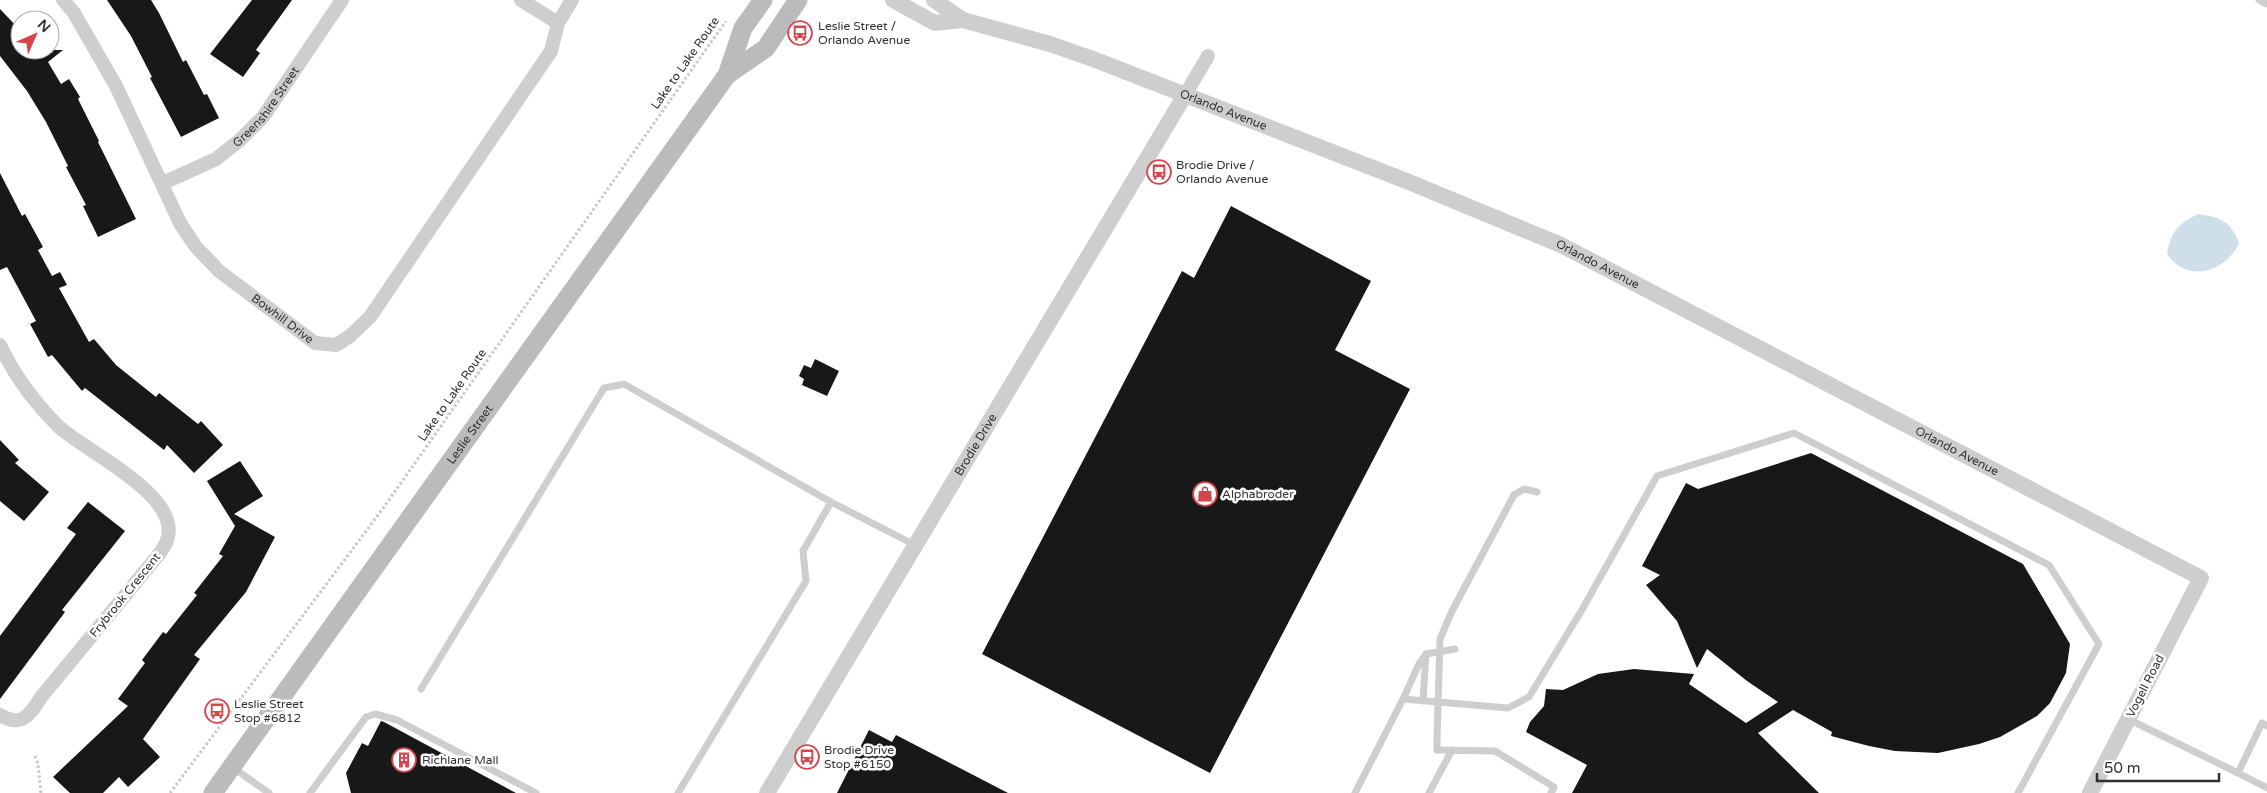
<svg xmlns="http://www.w3.org/2000/svg" width="2267" height="793" viewBox="0 0 2267 793" font-family="'Varela Round',sans-serif">
  <style>
    .water { fill: #cfdfea }
    .building { fill: #181818 }
    .lines { fill: none; stroke-linecap: round; stroke-linejoin: round }
    .path { stroke: #c8c8c8; stroke-width: 3; stroke-dasharray: 2.5 2.5; stroke-linecap: butt }
    .service { stroke: #cecece; stroke-width: 7 }
    .minor { stroke: #cecece; stroke-width: 14 }
    .tertiary { stroke: #cecece; stroke-width: 16 }
    .secondary { stroke: #bbb; stroke-width: 19 }
    .service-bridge { stroke: #cecece; stroke-width: 7 }
    .labels { text-anchor: middle; stroke-width: 5; stroke-linejoin: round; paint-order: stroke }
    .poi-label { font-size: 12px; fill: #313131; stroke: #fff; text-anchor: start }
    .street-label { font-size: 12px; fill: #313131; stroke: #fff }
  </style>
  <rect width="100%" height="100%" fill="#fff"/>
  <!-- water -->
  <path class="water" d="M2198 214C2220 217 2231 221 2239 243 2226 272 2187 284 2167 254 2171 231 2178 224 2198 214Z"/>
  <!-- building -->
  <path class="building" d="M107 0H151L159 13 183 62 186 60 204 95 207 94 219 118 181 137 150 78 152 77 131 36Z
    M252 0H292L256 50 260 53 243 77 210 54Z
    M0 9 20 30V50H63L48 62 61 84 69 79 80 97 78 99 99 141 98 142 136 219 98 237 83 206 86 205 66 167 68 166 46 122 27 91 0 56Z
    M0 173 22 216 25 214 43 247 38 250 52 276 60 272 67 285 59 288 89 342 94 339 116 365 156 397 159 393 198 424 201 421 223 445 194 473 167 445 164 450 85 388 82 391 52 355 48 357 30 324 36 321 7 267 0 270Z
    M1231 206 1371 281 1335 350 1410 389 1210 773 982 654 1182 271 1194 278Z
    M815 359 839 371 827 396 802 385 804 379 799 376 804 365 811 368Z
    M0 440 19 460 15 463 49 492 24 521 0 501Z
    M1811 453 2023 564 2070 644 2066 673 2050 703 2037 716 2000 737 1979 744 1938 753 1895 751 1869 746 1831 736 1832 732 1793 710 1758 733 1819 793H1572L1587 765 1526 732 1530 722 1544 706 1546 689 1563 690 1598 674 1634 669 1694 674 1689 684 1746 723 1778 702 1747 681 1707 649 1697 668 1677 621 1646 585 1660 575 1642 566 1686 483 1698 489Z
    M240 461 263 496 234 514 275 537 246 592 194 655 200 659 143 739 160 757 128 787 119 777 103 793H70L53 777 128 706 118 699 145 663 142 660 163 632 166 634 197 595 194 593 223 556 219 554 235 526 207 481Z
    M88 502 125 531 62 610 65 612 0 699V636L76 534 67 528Z
    M381 721 384 722 516 793H351L346 773 362 743 368 746Z
    M869 730 892 742 896 735 1008 793H837Z"/>
  <g class="lines">
    <!-- path -->
    <path class="path" d="M35 756 38 764 41 793
      M170 793 384 507 726 21"/>
    <!-- service -->
    <path class="service" d="M2259 0 2267 4
      M1514 495 1524 489 1537 492
      M421 689 604 388 624 384 831 502 915 545
      M1403 699 1419 664 1426 654 1455 649
      M1423 701 1426 654
      M2128 719 2238 773
      M2267 726 2262 723 2238 773 2267 788
      M1437 738V750L1495 751 1554 787 1551 793
      M232 767 269 793
      M310 793 366 717 375 714 397 720 536 793
      M678 793 806 581 803 551 831 502
      M1355 793 1403 699 1508 708 1529 697 1583 608 1657 476 1794 433 2049 565 2099 644 2018 793
      M1429 793 1452 750"/>
    <!-- minor -->
    <g class="minor">
      <path id="s1" d="M63 0 74 13 116 86 180 223 196 247 219 271 315 343 336 345 350 336 370 317 551 51 558 23 572 0"/>
      <path d="M521 0 558 23"/>
      <path d="M1185 95 1208 56"/>
      <path id="s2" d="M163 183 216 159 240 140 263 117 342 0"/>
      <path d="M0 345C14 375 35 403 58 426 84 451 187 497 166 543 163 550 156 558 151 564L42 696C31 713 22 729 0 715"/>
    </g>
    <!-- tertiary -->
    <g class="tertiary">
      <path d="M893 0 935 23 963 20"/>
      <path id="s3" d="M934 0 963 20 1050 44 1093 59 1409 182 1561 245 2201 578 2090 793"/>
      <path id="s4" d="M767 793 1185 95"/>
    </g>
    <!-- secondary -->
    <g class="secondary">
      <path d="M727 75 766 48 798 0"/>
      <path id="s5" d="M213 793 727 75 743 28 763 0"/>
    </g>
    <!-- service-bridge -->
    <path class="service-bridge" d="M1437 738 1440 639 1452 611 1514 495"/>
  </g>
  <!-- icons -->
  <defs>
    <g id="bus-ring" transform="scale(1.25)"><circle r="9.5" fill="#fff" stroke="#d6454e" stroke-width="1.5"/><path d="M-5-6H5V4H4V6H2V4H-2V6H-4V4H-5ZM-3.5-4V0h7V-4ZM-3.5 1.2v1.5H-2V1.2ZM2 1.2v1.5H3.5V1.2Z" fill="#d6454e"/></g>
    <g id="shop-ring" transform="scale(1.25)"><circle r="9.5" fill="#fff" stroke="#d6454e" stroke-width="1.5"/><path d="M-5-2.5h2.3a2.7 3.5 0 0 1 5.4 0H5L5.5 6h-11ZM-1.5-2.5h3a1.5 2.3 0 0 0-3 0Z" fill="#d6454e"/></g>
    <g id="building-ring" transform="scale(1.25)"><circle r="9.5" fill="#fff" stroke="#d6454e" stroke-width="1.5"/><path d="M-4-6H4V6H1V3H-1V6H-4ZM-2.5-4.3h1.7v1.8h-1.7ZM.8-4.3h1.7v1.8H.8ZM-2.5-1h1.7V.8h-1.7ZM.8-1h1.7V.8H.8Z" fill="#d6454e"/></g>
  </defs>
  <g fill-rule="evenodd">
    <use href="#bus-ring" x="800" y="33"/>
    <use href="#bus-ring" x="1159" y="172"/>
    <use href="#shop-ring" x="1205" y="494"/>
    <use href="#bus-ring" x="217" y="711"/>
    <use href="#bus-ring" x="807" y="757"/>
    <use href="#building-ring" x="404" y="760"/>
  </g>
  <g class="labels">
    <!-- poi labels -->
    <g class="poi-label">
      <text x="818" y="30">Leslie Street /<tspan x="818" dy="14">Orlando Avenue</tspan></text>
      <text x="1176" y="169">Brodie Drive /<tspan x="1176" dy="14">Orlando Avenue</tspan></text>
      <text x="1222" y="498">Alphabroder</text>
      <text x="234" y="708">Leslie Street<tspan x="234" dy="14">Stop #6812</tspan></text>
      <text x="824" y="754">Brodie Drive<tspan x="824" dy="14">Stop #6150</tspan></text>
      <text x="422" y="764">Richlane Mall</text>
    </g>
    <!-- street labels -->
    <g class="street-label">
      <text transform="translate(685 63) rotate(-55)" y="4">Lake to Lake Route</text>
      <text dy="4" stroke="none"><textPath href="#s2" startOffset="131">Greenshire Street</textPath></text>
      <text dy="4" stroke="none"><textPath href="#s3" startOffset="311">Orlando Avenue</textPath></text>
      <text dy="4" stroke="none"><textPath href="#s3" startOffset="716">Orlando Avenue</textPath></text>
      <text dy="4" stroke="none"><textPath href="#s1" startOffset="394">Bowhill Drive</textPath></text>
      <text transform="translate(452 395) rotate(-55)" y="4">Lake to Lake Route</text>
      <text dy="4" stroke="none"><textPath href="#s5" startOffset="441">Leslie Street</textPath></text>
      <text dy="4" stroke="none"><textPath href="#s4" startOffset="406">Brodie Drive</textPath></text>
      <text dy="4" stroke="none"><textPath href="#s3" startOffset="1121">Orlando Avenue</textPath></text>
      <text transform="translate(125 595) rotate(-51)" y="4">Frybrook Crescent</text>
      <text transform="translate(2145 686) rotate(-63)" y="4">Vogell Road</text>
    </g>
  </g>
  <!-- north arrow -->
  <g transform="translate(35 35) rotate(45)"><circle r="24" fill="#ffffff" stroke="#adadad"/>
  <path d="M0-4L9 19L0 12L-9 19Z" fill="#d6454e"/>
  <text y="-8" font-size="14" font-weight="bold" text-anchor="middle" fill="#313131">N</text>
  </g>
  <!-- scale -->
  <path d="M2097 773v8h122v-8" fill="none" stroke="#313131" stroke-width="2.5"/>
  <text x="2104" y="773" font-size="15" fill="#313131" stroke="#ffffff" stroke-width="4" paint-order="stroke">50 m</text>
</svg>
